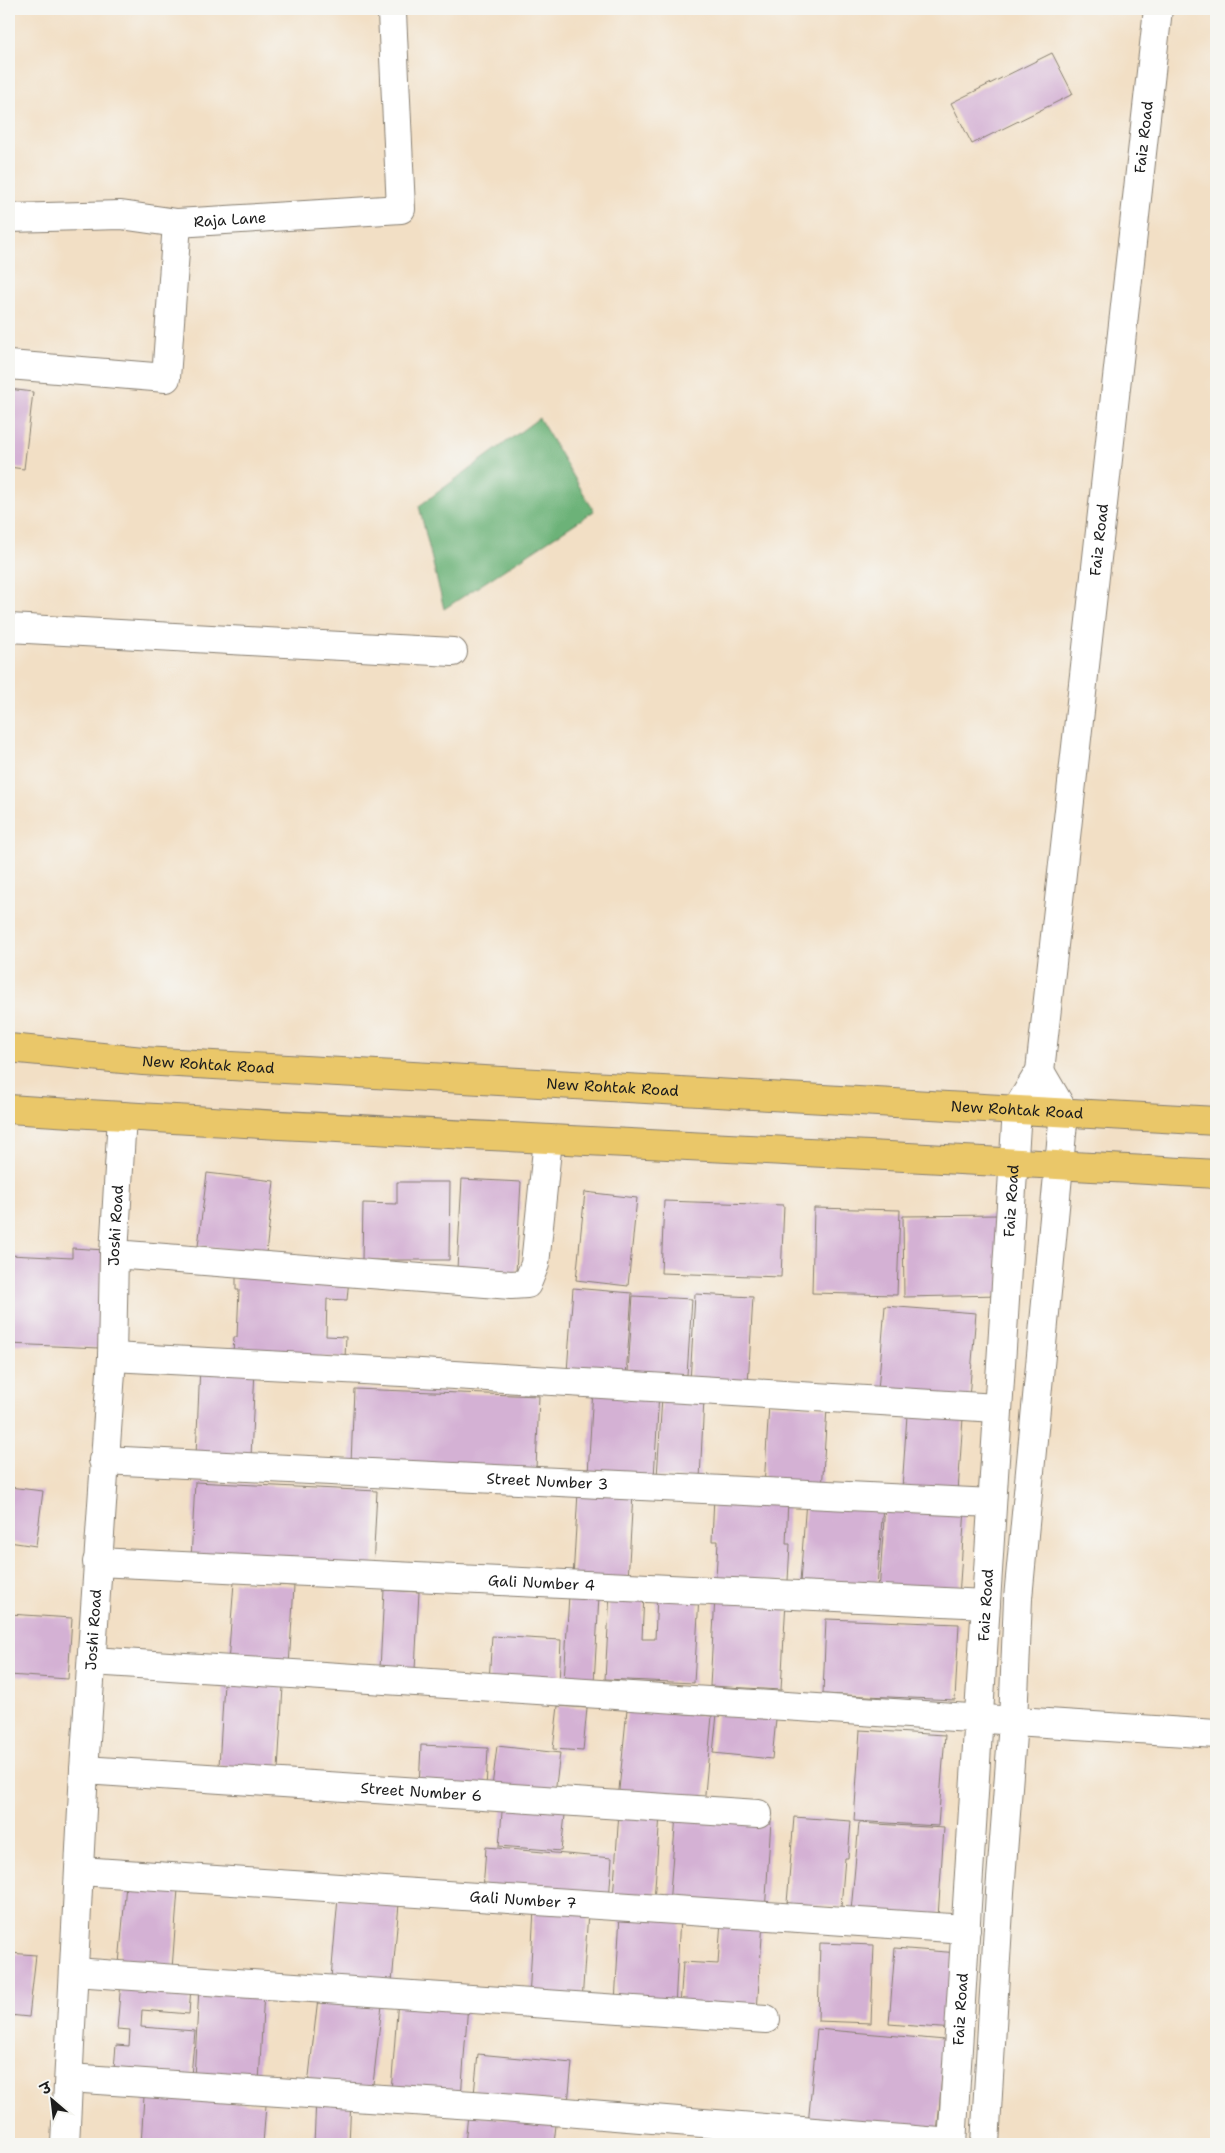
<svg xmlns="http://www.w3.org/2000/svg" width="1225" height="2153" viewBox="0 0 1225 2153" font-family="'Shantell Sans','Playpen Sans Deva',sans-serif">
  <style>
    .forest { fill: #6cb278; stroke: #44674a }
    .building { fill: #d4b1d4 }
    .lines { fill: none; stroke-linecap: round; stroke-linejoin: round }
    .minor-casing { stroke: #877e70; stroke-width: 30 }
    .major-casing { stroke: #877e70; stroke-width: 30 }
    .minor { stroke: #fff; stroke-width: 28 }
    .major { stroke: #eac769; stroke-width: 28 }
    .labels { text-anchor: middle; stroke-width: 5; stroke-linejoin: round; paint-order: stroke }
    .street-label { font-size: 15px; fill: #1c1c1c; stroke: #f6f6f2 }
  </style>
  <rect width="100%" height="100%" fill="#f6f6f2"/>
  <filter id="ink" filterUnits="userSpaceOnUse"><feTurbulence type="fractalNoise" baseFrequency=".02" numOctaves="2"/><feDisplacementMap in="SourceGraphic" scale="10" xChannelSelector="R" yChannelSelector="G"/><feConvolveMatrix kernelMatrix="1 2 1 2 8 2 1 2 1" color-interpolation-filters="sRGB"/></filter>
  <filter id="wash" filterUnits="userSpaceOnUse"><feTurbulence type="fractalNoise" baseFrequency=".0096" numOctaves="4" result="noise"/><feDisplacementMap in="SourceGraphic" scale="20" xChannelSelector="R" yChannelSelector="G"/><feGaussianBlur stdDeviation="1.12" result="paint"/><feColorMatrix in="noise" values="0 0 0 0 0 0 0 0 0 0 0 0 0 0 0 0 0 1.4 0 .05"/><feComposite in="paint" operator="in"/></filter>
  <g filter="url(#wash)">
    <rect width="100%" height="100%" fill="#f2dfc5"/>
    <!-- forest -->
    <path class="forest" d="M539 418 594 511 444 609 419 506Z"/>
    <g id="blocks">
      <!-- building -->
      <path class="building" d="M1052 53 1073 94 972 144 951 103Z
        M9 389 33 392 24 469 9 467Z
        M207 1173 274 1181 266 1253 198 1246Z
        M462 1179 521 1182 516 1273 457 1269Z
        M397 1182H450L449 1260H362L363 1203 397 1204Z
        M585 1192 637 1198 628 1286 576 1280Z
        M664 1201 784 1205 781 1277 661 1273Z
        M814 1208 900 1210 897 1295 812 1293Z
        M1000 1215 1001 1295 904 1297 903 1216Z
        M72 1248 105 1250 99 1348 9 1344V1255L72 1258Z
        M236 1274 349 1278 347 1300 327 1299 326 1336 346 1337 345 1358 233 1353 234 1337H237L239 1290H236Z
        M573 1288 632 1293 626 1376 567 1372Z
        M695 1294 753 1297 748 1385 690 1382Z
        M633 1296 692 1299 687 1375 628 1372Z
        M885 1306 976 1313 969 1398 878 1391Z
        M200 1366 255 1369 251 1457 196 1455Z
        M354 1389 539 1396 536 1469 351 1463Z
        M593 1389 659 1393 654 1478 588 1474Z
        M662 1397 704 1399 700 1479 657 1477Z
        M769 1404 827 1408 822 1491 764 1487Z
        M907 1415 963 1418 958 1492 902 1489Z
        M195 1482 377 1491 373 1568 191 1560Z
        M9 1487 43 1491 36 1546 9 1542Z
        M578 1492 633 1494 628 1580 573 1578Z
        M714 1496 788 1500 786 1544H790L788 1581 716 1578 718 1541H712Z
        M806 1500 883 1505 877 1588 800 1583Z
        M885 1504 965 1509 959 1597 879 1593Z
        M234 1582 294 1586 289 1666 228 1663Z
        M384 1590 419 1592 415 1670 380 1669Z
        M610 1593 644 1594 642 1639H655L657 1595 699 1597 694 1683 605 1679Z
        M569 1594 599 1596 594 1683 564 1682Z
        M715 1597 786 1600 781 1690 710 1686Z
        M9 1614 72 1618 68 1679 9 1675Z
        M826 1619 959 1624 955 1700 823 1694Z
        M492 1636 561 1640 559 1685 489 1681Z
        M224 1683 283 1687 278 1770 219 1766Z
        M558 1706 587 1708 583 1751 553 1749Z
        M627 1709 712 1716 704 1805 618 1800Z
        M717 1714 776 1719 772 1759 713 1753Z
        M860 1730 945 1735 938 1826 854 1821Z
        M421 1745 488 1748 486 1790 419 1787Z
        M497 1746 560 1753 555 1793 492 1787Z
        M503 1801 566 1806 561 1851 499 1846Z
        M619 1812 660 1814 654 1902 613 1899Z
        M676 1815 771 1821 765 1912 669 1905Z
        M794 1817 851 1821 848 1858H845L841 1907 787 1903Z
        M859 1823 944 1828 938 1917 851 1911Z
        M486 1847 612 1858 609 1901 483 1891Z
        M126 1884 178 1889 172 1969 119 1964Z
        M338 1898 399 1904 392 1983 331 1978Z
        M534 1909 588 1912 582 2002 529 1999Z
        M620 1914 680 1918 675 2006 615 2003Z
        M721 1920 763 1922 757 2011 680 2006 683 1962 718 1964Z
        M820 1943 874 1945 871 2023 818 2021Z
        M895 1948 959 1953 953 2029 889 2024Z
        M9 1953 36 1955 29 2017 9 2015Z
        M121 1981 191 1987 189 2014 142 2010 141 2027 195 2031 191 2076 114 2069 116 2045 129 2046 130 2030 117 2029Z
        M199 1988 264 1991 259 2082 194 2078Z
        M318 1998 382 2005 372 2093 308 2085Z
        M398 1999 468 2004 461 2098 391 2092Z
        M817 2029 945 2040 937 2135 808 2125Z
        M478 2054 572 2063 568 2103 474 2094Z
        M144 2096 266 2105 263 2144H141Z
        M316 2098 351 2100 349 2144H314Z
        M468 2114 556 2125 554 2144H465Z"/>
    </g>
  </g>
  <g filter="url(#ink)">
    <use href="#blocks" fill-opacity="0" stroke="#877e70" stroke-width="1"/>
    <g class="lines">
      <!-- minor casing -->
      <g class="minor-casing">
        <g id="minor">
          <path d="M9 218 121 215 177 223"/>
          <path id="s1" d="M9 365 166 378 177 223 401 209 392 13"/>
          <path d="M9 628 453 652"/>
          <path d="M114 1254 511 1285 527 1284 535 1264 548 1140"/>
          <path d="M112 1357 421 1373 997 1408"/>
          <path id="s2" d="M103 1460 992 1503"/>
          <path id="s3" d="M97 1562 986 1604"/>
          <path d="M92 1661 1216 1734"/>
          <path id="s4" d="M84 1770 758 1814"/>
          <path id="s5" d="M80 1871 966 1929"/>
          <path d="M74 1972 766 2019"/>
          <path d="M69 2078 503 2107 952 2143"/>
          <path id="s6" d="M65 2144 84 1770 112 1357 114 1254 122 1116"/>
          <path id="s7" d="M952 2144 1017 1109 1040 1071 1158 9"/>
          <path d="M985 2144 1000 1892 1013 1722 1018 1598 1064 1112 1040 1071"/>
        </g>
      </g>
      <!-- major casing -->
      <g class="major-casing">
        <g id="major">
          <path id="s8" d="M9 1048 143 1061 1216 1121"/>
          <path d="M9 1109C411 1135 814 1150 1216 1174"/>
        </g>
      </g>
      <!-- minor -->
      <use href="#minor" class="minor"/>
      <!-- major -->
      <use href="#major" class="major"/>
    </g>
  </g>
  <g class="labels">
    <!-- street labels -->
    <g class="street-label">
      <text dy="5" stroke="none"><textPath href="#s7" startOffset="2021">Faiz Road</textPath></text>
      <text dy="5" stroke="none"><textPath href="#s1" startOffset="366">Raja Lane</textPath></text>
      <text dy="5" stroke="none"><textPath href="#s7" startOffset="1616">Faiz Road</textPath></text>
      <text dy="5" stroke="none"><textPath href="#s8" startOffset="200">New Rohtak Road</textPath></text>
      <text dy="5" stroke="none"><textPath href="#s8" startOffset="605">New Rohtak Road</textPath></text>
      <text dy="5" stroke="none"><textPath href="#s8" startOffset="1010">New Rohtak Road</textPath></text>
      <text dy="5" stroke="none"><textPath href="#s7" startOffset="945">Faiz Road</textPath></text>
      <text dy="5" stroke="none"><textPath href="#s6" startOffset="920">Joshi Road</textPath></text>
      <text dy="5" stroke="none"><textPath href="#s2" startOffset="445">Street Number 3</textPath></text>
      <text dy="5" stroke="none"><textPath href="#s3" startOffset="445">Gali Number 4</textPath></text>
      <text dy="5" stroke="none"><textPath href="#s7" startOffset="540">Faiz Road</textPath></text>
      <text dy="5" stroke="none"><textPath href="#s6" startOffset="515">Joshi Road</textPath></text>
      <text dy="5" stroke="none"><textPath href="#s4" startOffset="338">Street Number 6</textPath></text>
      <text dy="5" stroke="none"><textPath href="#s5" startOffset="444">Gali Number 7</textPath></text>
      <text dy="5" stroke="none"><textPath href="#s7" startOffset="135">Faiz Road</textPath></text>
    </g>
  </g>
  <!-- margin -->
  <rect width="1225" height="2153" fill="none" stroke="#f6f6f2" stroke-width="30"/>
  <!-- north arrow -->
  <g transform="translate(52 2100) rotate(332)" stroke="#f6f6f2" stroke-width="4" paint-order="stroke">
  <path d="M0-4L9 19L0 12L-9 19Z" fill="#1c1c1c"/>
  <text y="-8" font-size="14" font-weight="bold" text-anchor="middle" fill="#1c1c1c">उ</text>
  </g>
</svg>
